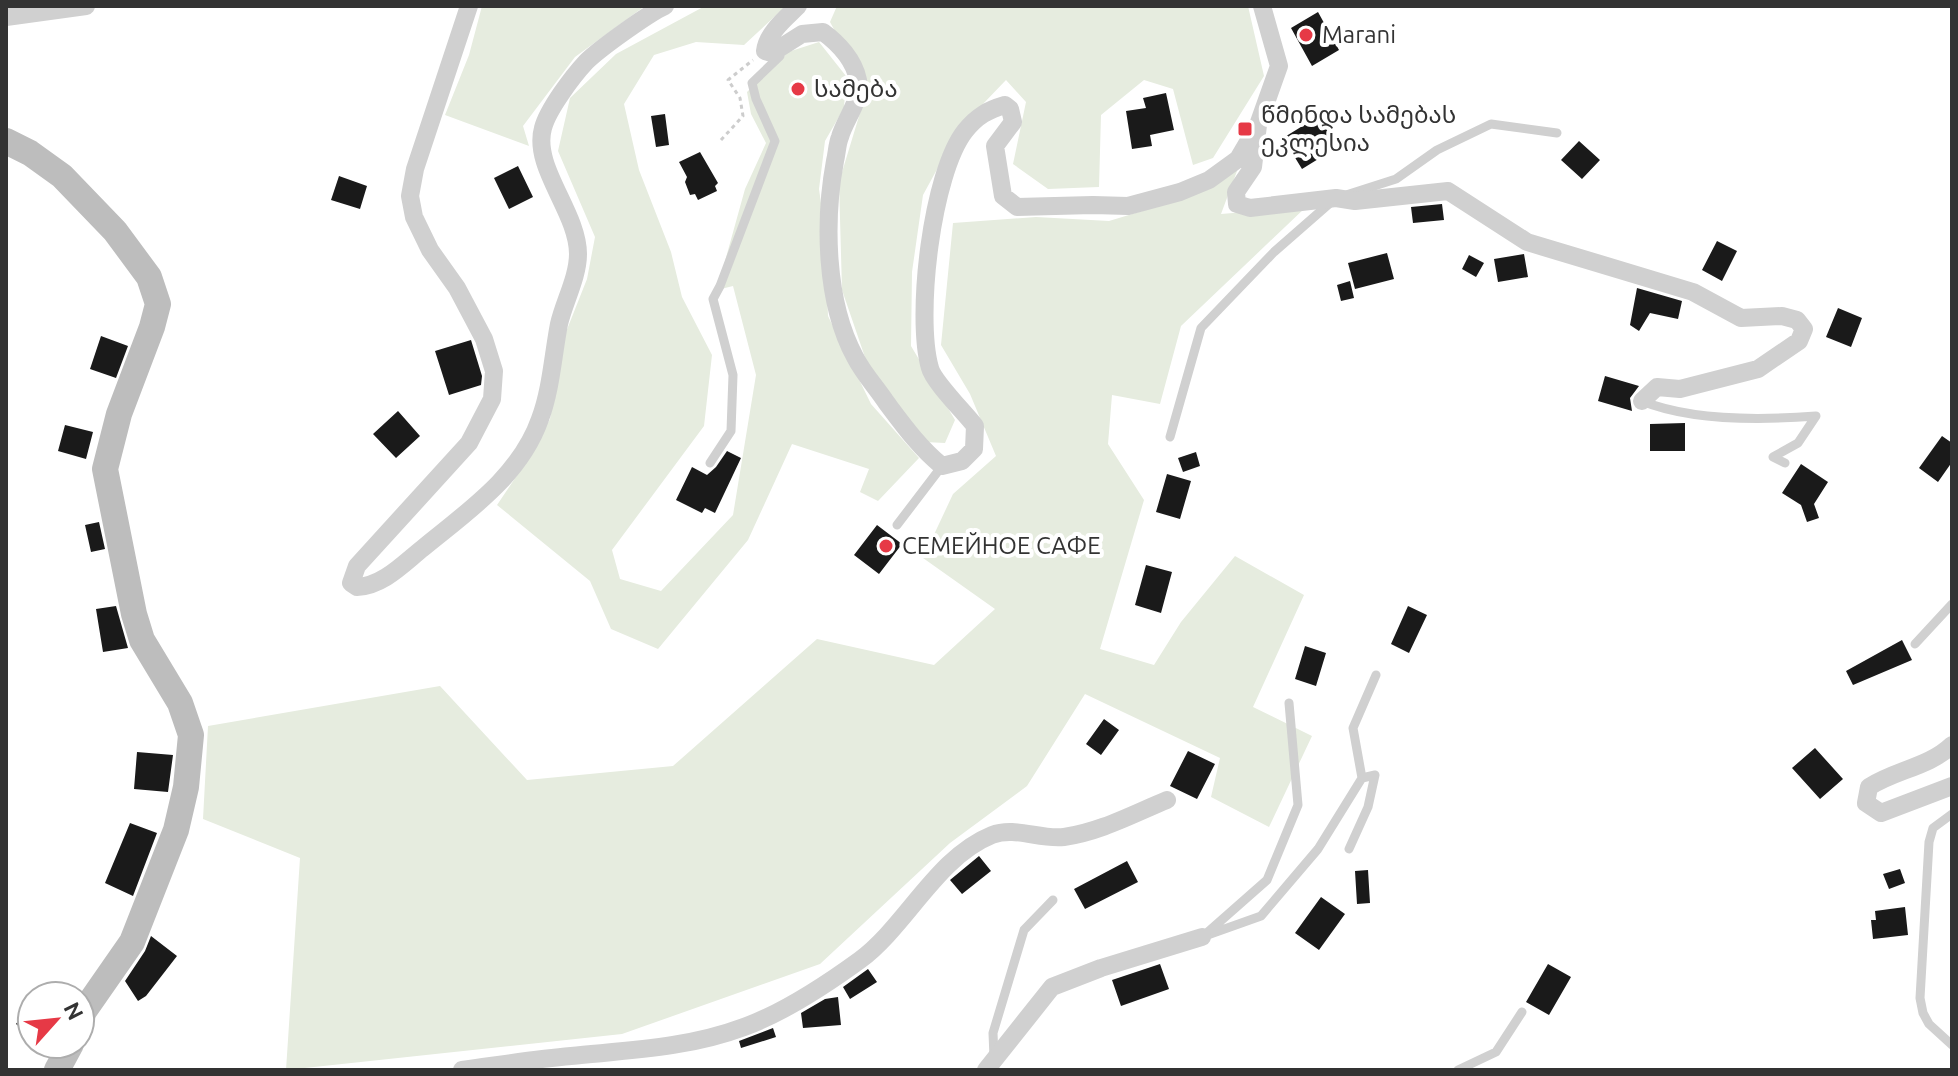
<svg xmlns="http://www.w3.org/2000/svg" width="1958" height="1076" viewBox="0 0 1958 1076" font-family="Ubuntu,'Noto Sans Georgian',sans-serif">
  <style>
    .green { fill: #e6ecdf }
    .building { fill: #1a1a1a }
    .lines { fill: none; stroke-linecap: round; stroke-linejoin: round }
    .path { stroke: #cdcdcd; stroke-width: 3; stroke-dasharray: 4 4; stroke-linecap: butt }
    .lane { stroke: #d0d0d0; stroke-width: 9 }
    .street { stroke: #d0d0d0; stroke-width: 18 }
    .secondary { stroke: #bdbdbd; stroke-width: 26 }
    .poi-dot { fill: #e63946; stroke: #fff; stroke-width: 3 }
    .labels { text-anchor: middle; stroke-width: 8; stroke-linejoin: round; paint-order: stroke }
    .poi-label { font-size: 24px; fill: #333; stroke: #fff; text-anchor: start }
  </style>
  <rect width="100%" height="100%" fill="#fff"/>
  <!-- green -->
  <path class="green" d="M482 6H645L575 57 523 126 529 146 445 115 469 55Z
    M705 6H786L744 45 696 42 654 55 624 104 639 170 671 252 682 297 712 355 704 426 612 550 620 579 661 591 733 515 756 375 733 286 717 290 745 189 766 143 751 114 747 92 788 52 819 42 846 76 844 108 825 141 819 189 825 232 828 316 871 404 919 458 878 501 860 492 869 469 792 444 748 540 658 649 611 629 590 581 497 505 532 453 550 419 562 342 587 279 595 237 558 151 570 98 616 54Z
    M837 6 880 8 882 6H1248L1264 76 1213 158 1193 165 1173 89 1144 80 1101 115 1099 187 1048 189 1013 164 1026 102 1006 80 959 129 923 195 912 272 911 346 955 420 945 443 925 442 868 366 842 290 839 182 867 90 830 22Z
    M1240 163 1221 214 1306 207 1181 326 1160 404 1112 395 1108 444 1144 500 1100 649 1154 665 1181 622 1235 556 1304 595 1253 707 1312 736 1269 827 1211 797 1220 758 1085 694 1027 786 950 843 820 964 622 1034 286 1070 300 858 203 819 208 726 440 686 527 780 673 766 817 639 934 665 995 609 923 558 953 494 996 456 970 394 941 345 953 223 1036 217 1109 221 1192 196Z"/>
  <!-- building -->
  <path class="building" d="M1318 12 1339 50 1312 66 1291 28Z
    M1166 93 1174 130 1150 135 1152 146 1132 149 1126 111 1146 108 1143 98Z
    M665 114 669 145 656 147 651 116Z
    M1322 114 1341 145 1302 169 1283 138Z
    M1579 141 1600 160 1582 179 1561 160Z
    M700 152 718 183 715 186 717 191 698 200 695 194 690 195 685 182 687 177 679 162Z
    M518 166 533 197 509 209 494 178Z
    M339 176 367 186 360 209 331 200Z
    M1442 204 1444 220 1413 223 1411 207Z
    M1717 241 1737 251 1722 281 1702 270Z
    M1387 253 1394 279 1355 289 1348 263Z
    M1524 254 1528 277 1498 282 1494 259Z
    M1469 255 1484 263 1476 277 1462 269Z
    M1350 281 1354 298 1341 301 1337 285Z
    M1637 288 1682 301 1678 319 1650 313 1639 331 1630 325Z
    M1838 308 1862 318 1851 347 1826 337Z
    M101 336 128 346 116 378 90 369Z
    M471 340 482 376 481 385 449 395 435 351Z
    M1605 376 1639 386 1630 398 1632 411 1598 401Z
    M398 411 420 436 396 458 373 434Z
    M1685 423V451H1650V424Z
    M65 425 93 432 86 459 58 451Z
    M1942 436 1952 443V462L1938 482 1919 468Z
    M727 451 741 458 715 513 705 508 702 513 676 500 692 467 707 475 716 467Z
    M1196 452 1200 466 1183 472 1178 458Z
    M1801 464 1828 482 1814 504 1819 518 1807 522 1801 505 1782 493Z
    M1167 474 1191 481 1180 519 1156 512Z
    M99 522 105 549 91 552 85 525Z
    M877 525 902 544 879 574 854 555Z
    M1146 565 1172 572 1161 613 1135 605Z
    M116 606 128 648 103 652 96 609Z
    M1408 606 1427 615 1409 653 1391 644Z
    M1902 640 1912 660 1853 685 1846 671Z
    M1305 646 1326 653 1316 686 1295 679Z
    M1104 719 1119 730 1101 755 1086 744Z
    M1815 748 1843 779 1820 799 1792 768Z
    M1188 751 1215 764 1197 799 1170 786Z
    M137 752 173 755 168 792 134 789Z
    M130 823 157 833 133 896 105 883Z
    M979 856 991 871 962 894 950 880Z
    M1127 861 1138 882 1085 909 1074 889Z
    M1900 869 1905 883 1889 889 1883 874Z
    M1368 870 1370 903 1357 904 1355 871Z
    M1321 897 1345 914 1319 950 1295 933Z
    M1905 907 1908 935 1873 939 1871 920H1876L1875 911Z
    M151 936 177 956 146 996 138 1001 125 981 145 951Z
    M1160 964 1169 989 1121 1006 1112 980Z
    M1548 964 1571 977 1549 1015 1526 1002Z
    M868 969 877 982 850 999 843 987Z
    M838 997 841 1025 803 1028 801 1013 825 999Z
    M32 1002V1036L16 1024Z
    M773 1028 776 1037 741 1048 739 1041Z"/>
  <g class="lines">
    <!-- path -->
    <path class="path" d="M721 140 743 116 740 98 728 80 753 60"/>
    <!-- lane -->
    <path class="lane" d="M1343 196 1396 179 1437 150 1491 124 1557 133
      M1642 401C1691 421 1764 420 1816 416L1798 443 1773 457 1785 463
      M1170 437 1201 328 1274 252 1330 203
      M710 463 731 431 733 375 713 299 720 286 775 141 756 99 752 83 780 56
      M897 525 942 466
      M1915 644 1952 604
      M1952 814 1933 828 1929 842 1920 998 1923 1013 1929 1024 1952 1045
      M1349 849 1368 807 1375 775 1362 778
      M1208 932 1267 880 1298 805 1289 703
      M1202 937 1261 916 1318 849 1362 778 1353 728 1376 675
      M994 1057 993 1033 1024 930 1053 900
      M1458 1070 1496 1052 1522 1012"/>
    <!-- street -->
    <path class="street" d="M469 6 415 169 410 196 414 217 430 250 457 288 484 339 494 371 492 399 469 443 357 566 351 583 357 587C383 586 404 563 423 548 468 511 520 476 540 419 551 390 553 355 559 324 564 302 578 277 578 254 578 212 532 167 543 128 548 109 573 76 586 62 599 49 649 13 665 6
      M798 6C786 18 767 33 765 51L772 53 802 34 823 32C838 43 854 60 858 80 862 100 845 119 840 137 837 144 837 153 835 161 824 220 825 302 855 357 863 373 876 387 886 402 904 426 919 447 942 466L962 461 974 449 975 426C965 413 933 381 930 368 915 316 932 173 965 131 977 116 988 110 1005 105L1010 109 1013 122 995 146 1003 196 1017 207 1093 205 1128 206 1180 192 1209 180 1238 159 1258 125
      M1262 6 1279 66 1258 125 1253 167 1236 192 1237 204 1250 208 1336 198 1355 201 1448 191 1527 242 1693 292 1741 318 1782 316 1797 320 1804 329 1799 341 1758 369 1680 389 1657 387 1642 401
      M6 17 86 6
      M1952 745C1929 767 1895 770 1869 787L1866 803 1881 813 1952 786
      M462 1070C499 1065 535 1059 571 1056 630 1050 688 1048 744 1027 783 1013 827 984 860 960 906 926 937 857 992 835 1015 826 1040 840 1064 837 1100 832 1133 814 1167 800
      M986 1070 1052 987 1101 968 1202 937"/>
    <!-- secondary -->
    <path class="secondary" d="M6 141 30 153 62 176 115 231 149 277 158 304 152 327 119 414 105 469 134 614 142 640 180 703 191 735 186 787 176 830 132 942 84 1011 80 1022
      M57 1070 71 1044"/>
  </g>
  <!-- markers -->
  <g class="poi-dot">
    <circle cx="1306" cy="35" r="8"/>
    <circle cx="798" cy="89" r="8"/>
    <rect x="1237" y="121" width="16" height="16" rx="4"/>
    <circle cx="886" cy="546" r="8"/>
  </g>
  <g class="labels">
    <!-- poi labels -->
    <g class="poi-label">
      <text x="1322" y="43">Marani</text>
      <text x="814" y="97">სამება</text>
      <text x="1261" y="123">წმინდა სამებას<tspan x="1261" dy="28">ეკლესია</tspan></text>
      <text x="902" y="554">СЕМЕЙНОЕ САФЕ</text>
    </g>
  </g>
  <!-- border -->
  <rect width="1958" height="1076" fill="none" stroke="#333333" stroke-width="16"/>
  <!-- north arrow -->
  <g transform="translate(56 1020) rotate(63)"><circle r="38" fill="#ffffff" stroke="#adadad" stroke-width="2"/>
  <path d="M0-6L14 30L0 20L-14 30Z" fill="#e63946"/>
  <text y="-12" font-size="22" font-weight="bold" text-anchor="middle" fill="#333333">N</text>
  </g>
</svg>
